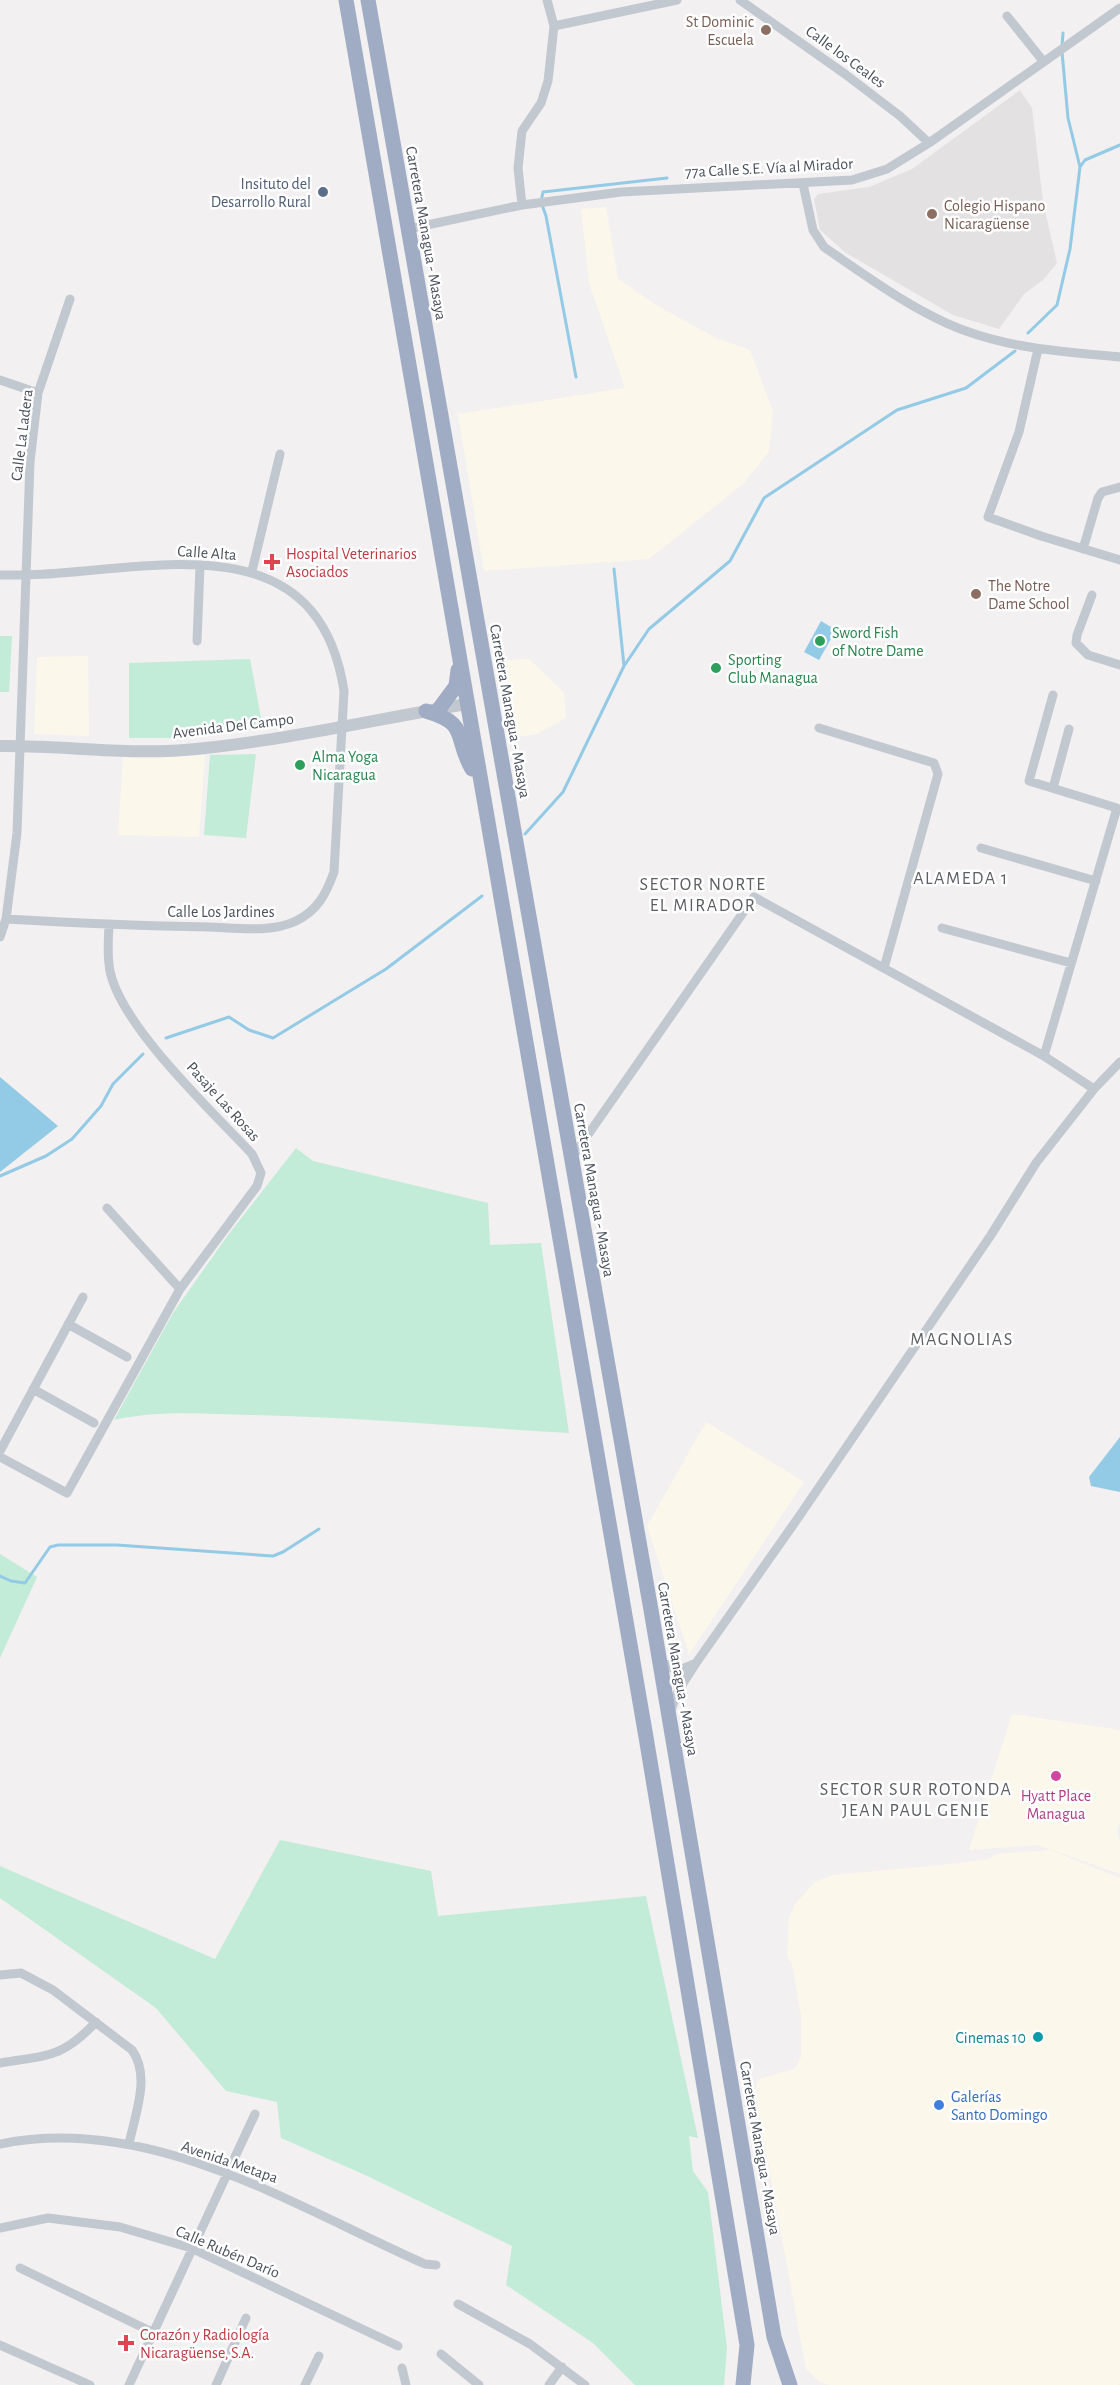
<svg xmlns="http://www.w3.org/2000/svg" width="1120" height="2385" viewBox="0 0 1120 2385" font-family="'Alegreya Sans',sans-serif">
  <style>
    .commercial { fill: #fbf8eb }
    .education { fill: #e3e1e1 }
    .green { fill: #c2ecd7 }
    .water { fill: #93cae5 }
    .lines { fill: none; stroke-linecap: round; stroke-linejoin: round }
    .stream { stroke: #93cae5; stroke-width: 3 }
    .minor { stroke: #c2c8d0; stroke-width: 9 }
    .tertiary { stroke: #c2c8d0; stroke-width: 12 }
    .trunk { stroke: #9facc3; stroke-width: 15 }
    .education-dot { fill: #8d6e63; stroke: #fff; stroke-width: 2 }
    .service-dot { fill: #5c6f8a; stroke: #fff; stroke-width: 2 }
    .health-dot { fill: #e0444e; stroke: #fff; stroke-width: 2 }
    .leisure-dot { fill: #2e9e5b; stroke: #fff; stroke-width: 2 }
    .hotel-dot { fill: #d1479c; stroke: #fff; stroke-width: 2 }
    .culture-dot { fill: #0f9aa8; stroke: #fff; stroke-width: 2 }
    .shop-dot { fill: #3f7fe0; stroke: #fff; stroke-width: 2 }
    .labels { text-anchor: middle; stroke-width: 5; stroke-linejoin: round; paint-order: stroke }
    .education-label { font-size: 16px; fill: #785e54; stroke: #fff; text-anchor: start }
    .street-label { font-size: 16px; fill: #49515c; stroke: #fff }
    .service-label { font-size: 16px; fill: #4e5e75; stroke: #fff; text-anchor: end }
    .health-label { font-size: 16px; fill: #be3a42; stroke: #fff; text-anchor: start }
    .leisure-label { font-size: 16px; fill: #27864d; stroke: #fff; text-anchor: start }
    .hotel-label { font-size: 16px; fill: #b23c85; stroke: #fff }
    .culture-label { font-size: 16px; fill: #0d838f; stroke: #fff; text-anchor: end }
    .shop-label { font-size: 16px; fill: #366cbe; stroke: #fff; text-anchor: start }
    .neighbourhood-label { font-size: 18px; letter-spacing: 1.5px; fill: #5d5f64; stroke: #fff }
  </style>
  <rect width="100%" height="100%" fill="#f2f0f0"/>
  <!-- commercial -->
  <path class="commercial" d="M606 207 618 279 656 305 716 338 750 350 773 412 769 451 744 483 649 559 484 571 458 414 625 388 589 283 581 209Z
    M88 656 89 736 34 734 37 657Z
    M529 659 564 693 566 718 537 734 518 737 505 660Z
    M205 755 199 837 118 835 123 757Z
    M706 1422 804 1482 689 1654 647 1526Z
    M1012 1714 1120 1730V1822L1117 1831 1120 1842V1874L1037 1845 969 1850Z
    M1050 1850 1120 1878V2383L1119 2385H830L820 2382 806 2369 755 2091 758 2081 762 2078 795 2069 801 2057V2015L792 1964 787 1956 789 1918 795 1904 815 1882 833 1875 942 1865 989 1859 997 1854Z"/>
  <!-- education -->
  <path class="education" d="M1020 90 1032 108 1043 202 1057 263 1043 280 1024 294 999 329 953 315 846 253 820 230 814 199 818 194 869 187 912 169Z"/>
  <!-- green -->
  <path class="green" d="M0 636H12L9 692H0Z
    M250 659 263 728 191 738H129V663Z
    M256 754 246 838 204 835 210 755Z
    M296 1148 313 1161 488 1203 490 1245 541 1243 569 1433C463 1427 357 1417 250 1415 206 1414 158 1410 114 1420L173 1313 228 1235Z
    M0 1554 37 1577 0 1658Z
    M280 1840 431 1871 438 1916 646 1896 698 2138 689 2136 693 2171 708 2192 727 2348 724 2385H635L593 2343 506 2285 512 2246 363 2174 281 2138 277 2102 226 2091 156 2008 0 1898V1866L215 1959Z"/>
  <!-- water -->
  <path class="water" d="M821 621 836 630 819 660 804 652Z
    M0 1077 58 1126 0 1172Z
    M1120 1437V1492L1091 1486 1089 1477Z"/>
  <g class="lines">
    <!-- stream -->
    <path class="stream" d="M1062 46 1063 33
      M1080 167 1085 160 1120 145
      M1028 333 1057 305 1070 249 1080 167 1068 118 1062 52
      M576 377 546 216 541 202 543 192 667 178
      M624 666 649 629 730 561 764 498 897 410 966 388 1015 351
      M525 834 563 792 624 666 614 569
      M166 1038 229 1017 249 1030 273 1038 386 969 482 896
      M0 1176 46 1156 72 1139 101 1106 113 1084 143 1054
      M0 1576 11 1581 25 1583 50 1547 58 1545H117L273 1556 283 1552 319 1529"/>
    <!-- minor -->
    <path class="minor" d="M740 0 845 74 900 116 929 143
      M1007 16 1043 61
      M554 26 677 0
      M803 184 813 230 824 247C866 276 918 314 966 331 1015 349 1068 352 1120 357
      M522 205 518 168 522 131 541 103 548 81 554 26 547 0
      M408 229 522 205 621 192 852 180 887 169 929 143 1120 8
      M1038 349 1019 432 988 517 1041 536 1120 560
      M0 380 38 393
      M1083 549 1098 498 1102 492 1120 487
      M252 571 280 454
      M0 575C20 575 40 575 60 573 176 564 320 533 344 691L334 872C326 894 318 910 296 921 271 933 236 928 209 927 141 926 74 923 6 919
      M1092 595 1077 635 1076 643 1088 655 1120 665
      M197 641 200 566
      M1053 695 1029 781 1117 808 1044 1056 1094 1089
      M819 728 934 763 938 774 884 968
      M1053 788 1069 729
      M981 848 1096 881
      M942 928 1071 963
      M0 937 6 919 17 833 30 462 38 393 70 299
      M571 1159 754 897 1044 1056
      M107 1208 180 1289
      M68 1324 127 1357
      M33 1389 94 1423
      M0 1451 83 1297
      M0 1457 67 1493 180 1289 257 1186 261 1173 252 1154C212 1111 121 1026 110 971 107 956 108 941 109 926
      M660 1661 677 1671 694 1664
      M671 1710 678 1691 696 1663 798 1518 991 1235 1036 1163 1094 1089 1120 1062
      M0 1975 21 1973 53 1990 132 2050C151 2076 135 2114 129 2144
      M0 2063C47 2055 61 2059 96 2022
      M0 2144C149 2113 294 2206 425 2264L436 2265
      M0 2228 48 2218 120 2227 191 2248 398 2346
      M20 2268 152 2332
      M458 2304 530 2344 585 2385
      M0 2345 90 2385
      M441 2354 479 2385
      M402 2368 406 2385
      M129 2385 255 2114
      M216 2385 246 2318
      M305 2385 319 2356
      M549 2385 562 2367"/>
    <!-- tertiary -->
    <path class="tertiary" d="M0 746C65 745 131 756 196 749 287 740 377 719 467 704"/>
    <!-- trunk -->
    <path class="trunk" d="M346 0 646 1737 747 2345 743 2385
      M368 0 651 1610 774 2337 790 2385
      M439 709 456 686 458 670
      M426 711C470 724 453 736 472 769"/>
  </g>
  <!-- markers -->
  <g class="education-dot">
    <circle cx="766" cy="30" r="6"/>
    <circle cx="932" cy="214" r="6"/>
    <circle cx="976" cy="594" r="6"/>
  </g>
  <circle class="service-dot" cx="323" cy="192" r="6"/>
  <g class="health-dot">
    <path d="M269 553h6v6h6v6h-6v6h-6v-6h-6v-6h6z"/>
    <path d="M123 2334h6v6h6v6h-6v6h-6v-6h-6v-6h6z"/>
  </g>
  <g class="leisure-dot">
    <circle cx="820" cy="641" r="6"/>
    <circle cx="716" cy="668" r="6"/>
    <circle cx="300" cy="765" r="6"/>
  </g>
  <circle class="hotel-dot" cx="1056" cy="1776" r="6"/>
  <circle class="culture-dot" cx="1038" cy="2037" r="6"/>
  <circle class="shop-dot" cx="939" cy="2105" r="6"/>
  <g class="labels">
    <!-- education labels -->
    <g class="education-label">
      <text x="754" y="27" text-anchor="end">St Dominic<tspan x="754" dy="18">Escuela</tspan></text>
      <text x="944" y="211">Colegio Hispano<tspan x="944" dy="18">Nicaragüense</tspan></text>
      <text x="988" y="591">The Notre<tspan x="988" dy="18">Dame School</tspan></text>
    </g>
    <!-- street labels -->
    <g class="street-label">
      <text transform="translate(846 56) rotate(36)" y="6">Calle los Ceales</text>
      <text transform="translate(769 167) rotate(-3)" y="6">77a Calle S.E. Vía al Mirador</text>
      <text transform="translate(427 233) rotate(80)" y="6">Carretera Managua - Masaya</text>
      <text transform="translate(21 435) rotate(-83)" y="6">Calle La Ladera</text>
      <text transform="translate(207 552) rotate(4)" y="6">Calle Alta</text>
      <text transform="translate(511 711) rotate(80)" y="6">Carretera Managua - Masaya</text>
      <text transform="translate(233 725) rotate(-7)" y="6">Avenida Del Campo</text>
      <text x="221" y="917">Calle Los Jardines</text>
      <text transform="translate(224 1101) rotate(48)" y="6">Pasaje Las Rosas</text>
      <text transform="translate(595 1190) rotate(80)" y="6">Carretera Managua - Masaya</text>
      <text transform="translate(679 1669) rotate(80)" y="6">Carretera Managua - Masaya</text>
      <text transform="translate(761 2148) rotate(80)" y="6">Carretera Managua - Masaya</text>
      <text transform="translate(230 2161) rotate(19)" y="6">Avenida Metapa</text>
      <text transform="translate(228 2251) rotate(23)" y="6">Calle Rubén Darío</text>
    </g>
    <!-- service labels -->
    <g class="service-label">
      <text x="311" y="189">Insituto del<tspan x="311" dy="18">Desarrollo Rural</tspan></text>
    </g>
    <!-- health labels -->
    <g class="health-label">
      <text x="286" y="559">Hospital Veterinarios<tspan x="286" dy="18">Asociados</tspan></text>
      <text x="140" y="2340">Corazón y Radiología<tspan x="140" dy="18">Nicaragüense, S.A.</tspan></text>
    </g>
    <!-- leisure labels -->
    <g class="leisure-label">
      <text x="832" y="638">Sword Fish<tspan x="832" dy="18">of Notre Dame</tspan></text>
      <text x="728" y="665">Sporting<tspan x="728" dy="18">Club Managua</tspan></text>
      <text x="312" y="762">Alma Yoga<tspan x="312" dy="18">Nicaragua</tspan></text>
    </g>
    <!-- hotel labels -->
    <g class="hotel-label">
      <text x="1056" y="1801">Hyatt Place<tspan x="1056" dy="18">Managua</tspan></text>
    </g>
    <!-- culture labels -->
    <g class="culture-label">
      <text x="1026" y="2043">Cinemas 10</text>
    </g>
    <!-- shop labels -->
    <g class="shop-label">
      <text x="951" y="2102">Galerías<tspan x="951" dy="18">Santo Domingo</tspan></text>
    </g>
    <!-- neighbourhood labels -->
    <g class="neighbourhood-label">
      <text x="961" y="884">ALAMEDA 1</text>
      <text x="703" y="890">SECTOR NORTE<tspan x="703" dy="21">EL MIRADOR</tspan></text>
      <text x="962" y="1345">MAGNOLIAS</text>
      <text x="916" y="1795">SECTOR SUR ROTONDA<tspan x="916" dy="21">JEAN PAUL GENIE</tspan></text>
    </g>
  </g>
</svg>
